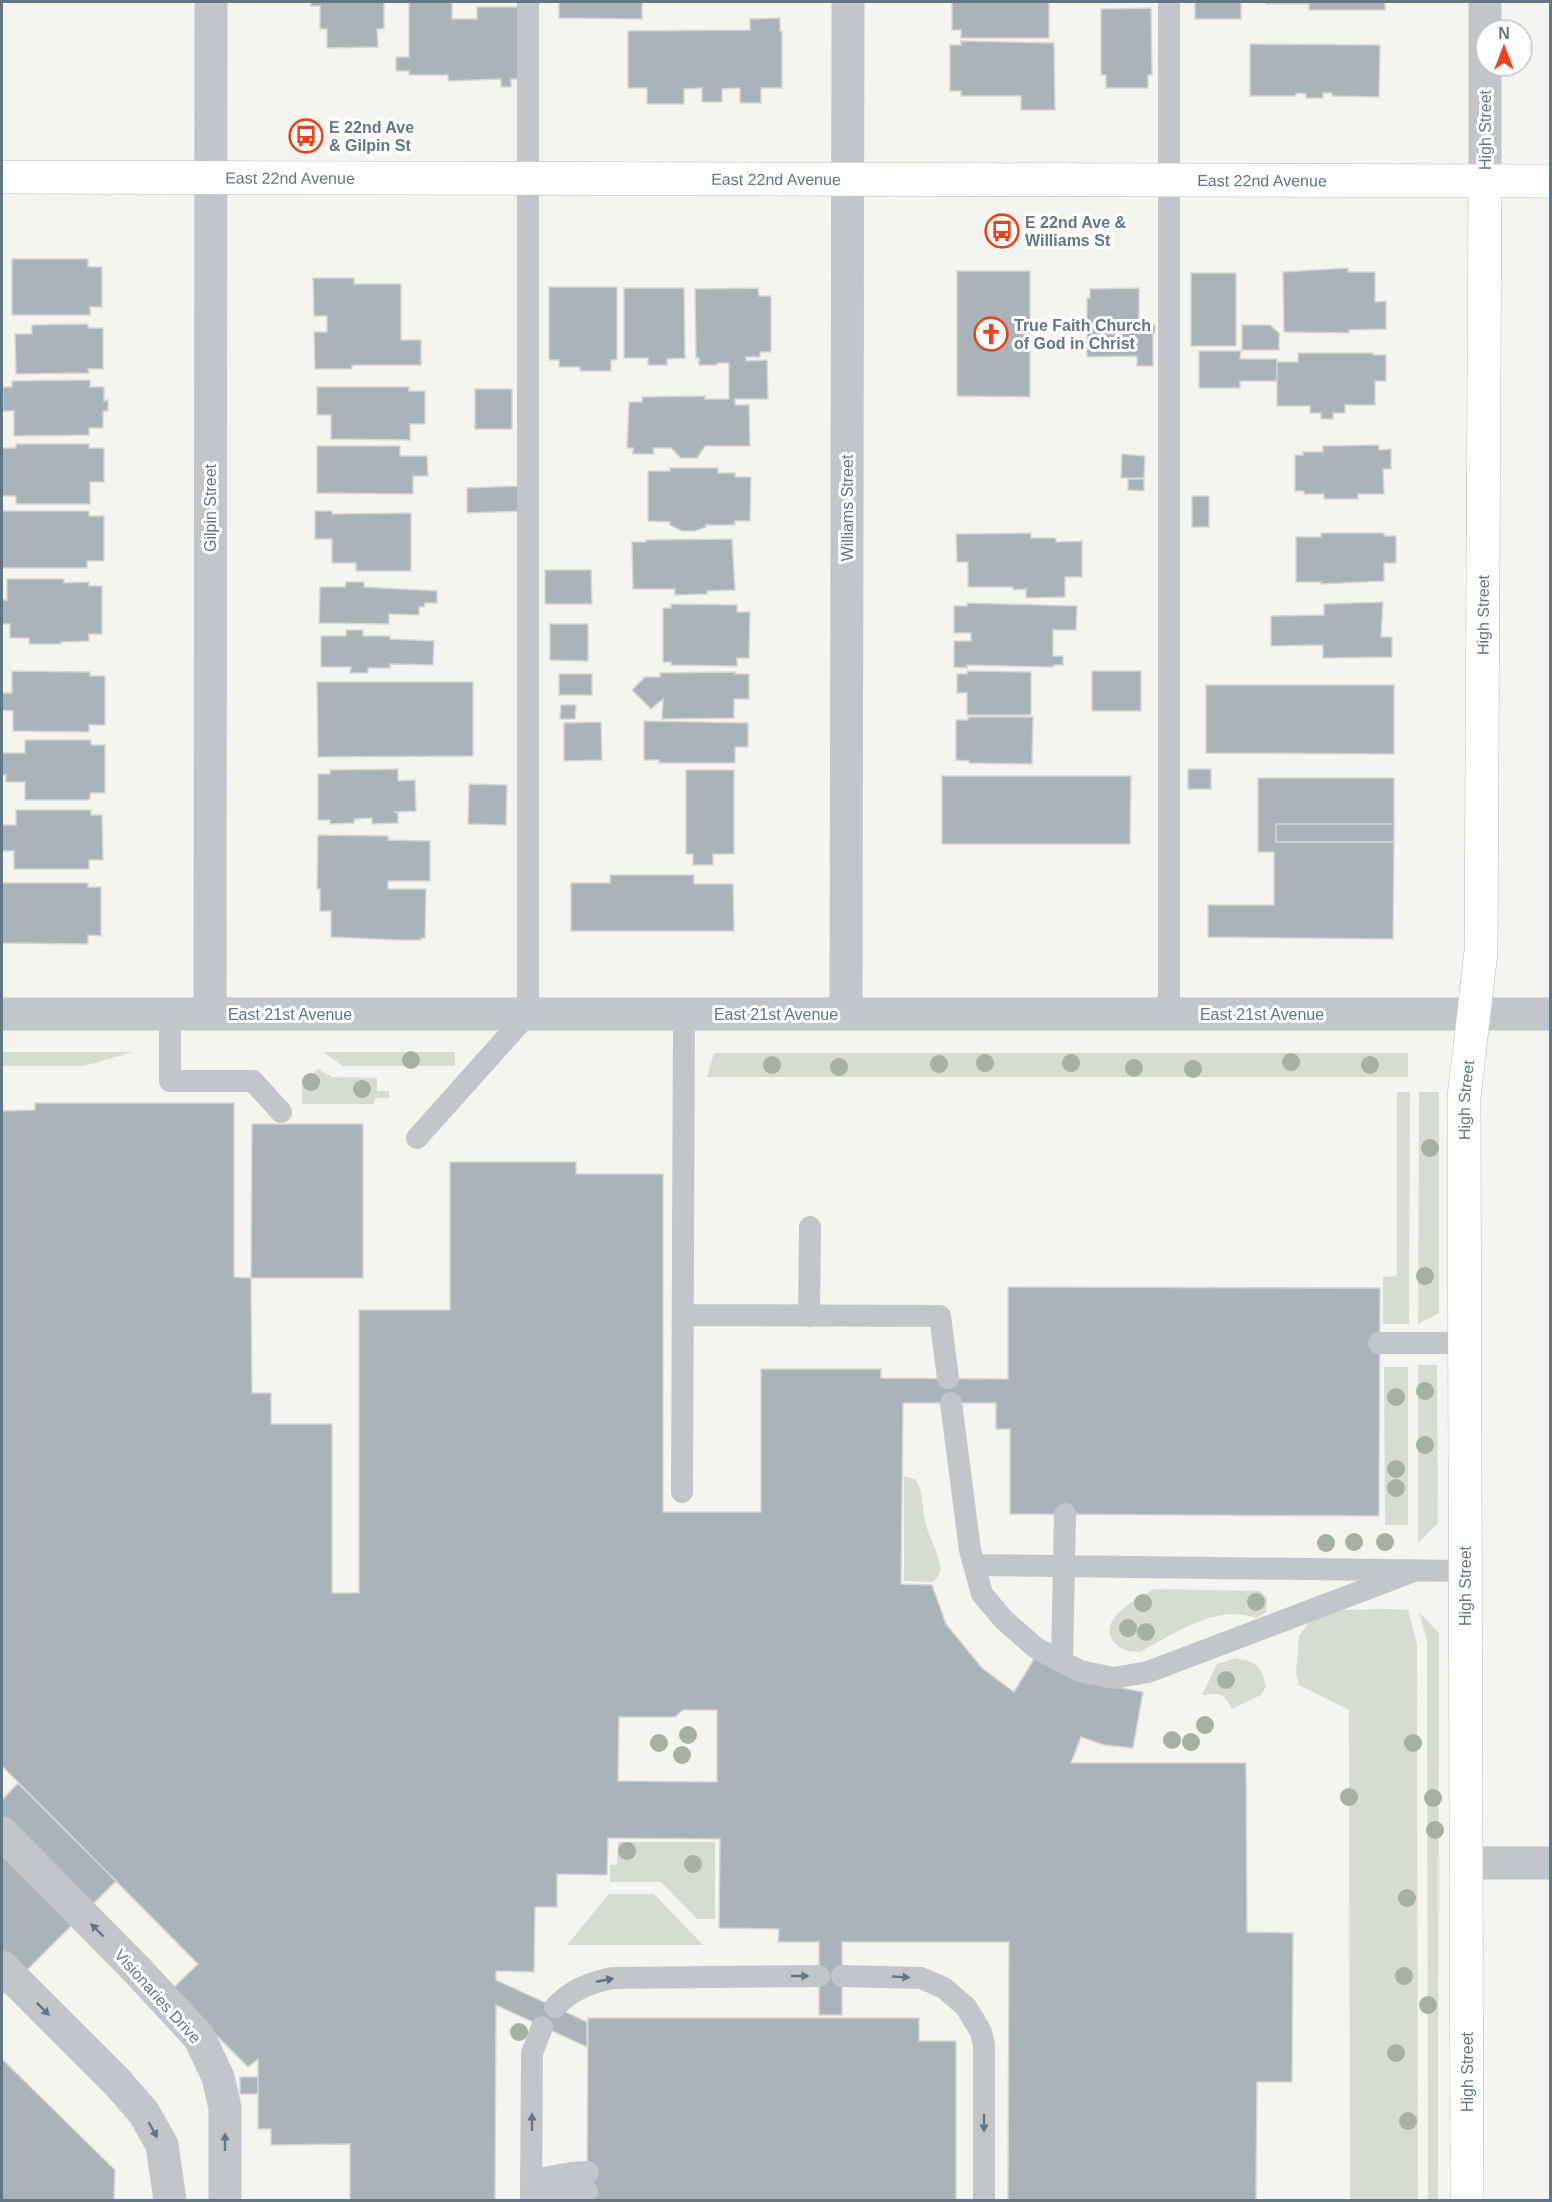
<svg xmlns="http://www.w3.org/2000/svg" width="1552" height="2202" viewBox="0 0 1552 2202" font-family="Arial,sans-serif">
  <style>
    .green { fill: #d6dcd1 }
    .building { fill: #aab3b8; stroke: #d6d6d3; stroke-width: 1.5; fill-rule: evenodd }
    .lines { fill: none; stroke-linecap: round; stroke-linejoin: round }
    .secondary-casing { stroke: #b4babe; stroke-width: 34 }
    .lane { stroke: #c2c6c9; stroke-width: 22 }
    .street { stroke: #c2c6c9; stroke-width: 33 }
    .secondary { stroke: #fff; stroke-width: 33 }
    .tree { fill: #a7b1a1 }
    .oneway { fill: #627684 }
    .labels { text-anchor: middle; stroke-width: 6; stroke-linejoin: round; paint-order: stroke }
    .poi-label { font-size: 16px; font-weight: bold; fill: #627684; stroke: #fff; text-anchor: start }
    .street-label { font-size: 16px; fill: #627684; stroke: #fff }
  </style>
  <rect width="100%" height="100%" fill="#f5f5f0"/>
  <!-- green -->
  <path class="green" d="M2 1052H133L84 1066H2Z
    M323 1052H455V1066H343Z
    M714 1053H1408V1077H707Z
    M318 1069 332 1077 377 1078V1091H389V1098H375L374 1104H302V1084Z
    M1397 1092H1410L1409 1324H1383V1277L1397 1276Z
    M1419 1092H1439V1313L1418 1324Z
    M1418 1365H1437L1438 1523 1418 1543Z
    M1384 1367H1408V1525H1385Z
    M904 1476 915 1479C923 1491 922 1502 924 1515 926 1533 937 1548 940 1565 942 1573 937 1577 933 1582L904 1581Z
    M1155 1589 1260 1591 1267 1598 1266 1612 1256 1618C1215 1604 1176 1633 1140 1652 1130 1652 1120 1650 1114 1642 1095 1620 1139 1597 1155 1589Z
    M1391 1609 1408 1610 1417 1644 1418 2200H1350L1349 1710 1299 1685 1296 1673 1299 1636 1313 1617 1339 1610Z
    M1419 1612 1439 1633 1438 2200H1428L1427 1640Z
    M1236 1658C1257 1662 1262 1666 1266 1687L1261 1695 1232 1709C1223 1692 1220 1693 1202 1695L1217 1664Z
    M618 1842H715V1919H697L661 1882H610V1865H617Z
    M609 1894H654L703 1945H567Z"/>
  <!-- building -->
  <path class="building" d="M311 2H384V29H377L378 47 327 48V29H320V6H311Z
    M409 2H452V19H477V7H520V79H511V87H501V79L448 81V75H409V71H396V57H409Z
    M559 2H642V19L559 18Z
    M952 2H1049V38H961V30H952Z
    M1195 2H1241V19H1195Z
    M1266 2H1385V10H1309V4H1266Z
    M1151 8 1152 75H1148V88H1106V75H1101V9Z
    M780 18V31H782V88H761V103H740V88L722 89V102H702V88L684 89V104H647V88H628V31L750 30V19Z
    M961 41 1054 43 1055 110H1021V96H961V91H950V45H961Z
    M1250 44 1380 45 1379 97 1332 96V93H1323V98H1306V94L1296 93V96H1250Z
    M12 259H88V267H102V307H90V315H12Z
    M1348 268V272H1375V302L1386 301V329L1349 330V333L1284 332 1283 272Z
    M957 271H1030V397L957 396Z
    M1191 273H1236V346H1191Z
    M313 278H354V284H401V340H421V365H352V369H315L314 332H327V316H314Z
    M549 287H617V360H611V371H580V367H559V360H549Z
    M624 288H684L685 358 667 359V365H648V358H624Z
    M758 288 759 296H771V352H760V357H746V361L767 360 768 399H735V405H749L750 446H705L697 458H681L671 448H653L654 454H633V448H627L629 402H642V397L705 396V399H729V363H717V365H699V358H696L695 289Z
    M1139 288V325H1155V333H1153V366H1137V356L1087 357V298H1090V289Z
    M88 324V328H103V369H88L89 373 16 374 15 334H32V325Z
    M1242 325H1270L1279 333V350H1242Z
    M1199 351H1241L1240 359H1277V381H1240V388H1199Z
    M1298 353H1373V355H1386V381H1375V405H1345V413H1333V419H1321V413H1310V406H1277V362H1298Z
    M90 380V387H104V401L108 400V411H103V428H89V435L14 436V411H3V387H12V381Z
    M317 387H409V391H425V424H410V440L331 439V415H317Z
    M475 389H512V429H475Z
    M16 444H89V448H104V482H90V504H16V496H2V448H16Z
    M1379 445V450L1391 449V469H1383L1384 494H1358V499H1324V494H1304V491H1295V455H1303V452H1323V446Z
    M317 446H400V456H427L428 476H413V494L317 493Z
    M1122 454 1145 456 1144 478H1121Z
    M670 468H718V473H735V477H751L750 521H735V525H706V527L695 531H682L670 525V522L648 521V471H670Z
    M1128 479H1144V491L1128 490Z
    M519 486 520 511 467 513V488Z
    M1192 496H1209V527H1192Z
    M2 511H89V516H104V561H87V568H2Z
    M315 511H332V514L411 513V571H356V563H332V539H315Z
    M1031 533V538H1056V542L1082 541V577H1065V597L1026 598V589L1013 590V587H968V562H957L956 534Z
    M1321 533H1384V536H1396V563H1384V581L1321 584V582H1296V537H1321Z
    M732 539 735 590 707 591V594L675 595V589H633L632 542H646V540Z
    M545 570H591L592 604H545Z
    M7 579H64V583L89 582V586H102V634H89V641L61 642V644H29V638H10V624H2V600H7Z
    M346 582H364V587L437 591V603H425L424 607H419V615L389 614V624L319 623 320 587H345Z
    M1383 602 1381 637H1392V657L1323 658V645L1271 646V616L1324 615V604Z
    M967 603 1077 606 1076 630H1053V656H1063V665H1054L1053 667 967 665V668L954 667V641H971V633H954V606H967Z
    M671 604 737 605V612H750L749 658H737V666L671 665V662H663V608H671Z
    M550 624H588V661L550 660Z
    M346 630H363V636H390V639L434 641 433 665 390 664V668H368V673H350L351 667H321V636H346Z
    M12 671 90 672V676H105V725H89V732L13 731V711L2 710V693H12Z
    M967 671 1031 672V715H967V693H957V674H967Z
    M1092 671H1141V711H1092Z
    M735 672V674H749V699H734V718L662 719 663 699 651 709 632 690 645 677H660V673Z
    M559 674H592V695H559Z
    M317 682H473V756L318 757Z
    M1206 685H1394V754L1206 753Z
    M561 705H576L575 719H560Z
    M968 717H1033L1032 764 969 763V761L956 760V720H968Z
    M644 721 748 723V747H735V763H659V760H644Z
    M601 722 602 760 564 761V723Z
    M25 740H91V745H105V793H91L89 800H25V782H6V775H2V753H25Z
    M398 769V781L415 780 416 811 394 812 398 813V823L372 824V818L354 819V823L330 824V820H318V774H330V770Z
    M1188 769H1211V789H1188Z
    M686 770H734V854H713V865H693V854H686Z
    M942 776H1131L1130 844H942Z
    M1258 778H1394V824H1276V842H1394L1393 939 1208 937V905H1274V852H1258Z
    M469 784 507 785 506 825 468 824Z
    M16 810H91V815H102L103 860H89V869H14V851H2V825H16Z
    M1276 824H1394V842H1276Z
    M318 835 388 836V840L430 841V881H388V889H426L425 938H421V940H399L331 937V911H320V889H317Z
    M610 875H694V884H733L734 931H571V883H610Z
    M2 883H88V887H101V936L88 935V944L2 943Z
    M35 1103H234V1277L251 1278 252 1393H271V1424H332V1593H359V1310H450V1162H576V1174H663V1512H761V1369H881V1378L1008 1379V1287L1380 1288 1379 1516 1010 1514V1429H996V1403H903L901 1584 932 1585 946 1624 982 1668 1014 1692 1037 1654 1106 1685 1143 1692 1133 1748 1104 1745 1081 1737 1071 1763H1246L1247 1932 1293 1933 1292 2082H1257L1256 2200H1008L1009 1942H842V2015H819V1942H778L779 1929 719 1928 720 1839 608 1838 607 1875 557 1874V1907H535L534 1972 496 1971V1980L587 2022V2047L496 2005 495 2200H350V2144L271 2145V2129H258V2059L248 2067 171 1990 198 1964 2 1766V1111L35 1110ZM683 1710H717V1782L618 1781 619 1717H675Z
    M252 1124H363V1278H251Z
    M18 1783 116 1881 2 1995V1800Z
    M588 2018H919V2041H956V2200H587Z
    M2 2059 115 2170 114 2200H2Z
    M240 2077H258V2094H240Z"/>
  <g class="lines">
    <!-- secondary casing -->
    <g class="secondary-casing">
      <g id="secondary">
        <path id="s1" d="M2 177 1550 181"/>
        <path id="s2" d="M1467 2200 1464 1097 1481 952 1485 181"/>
      </g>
    </g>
    <!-- lane -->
    <path class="lane" d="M1169 2V1014
      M170 1014V1081H253L281 1112
      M417 1138 528 1014V2
      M683 1315 940 1316 948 1378
      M809 1316 810 1227
      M1379 1343H1465
      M951 1403 970 1550 982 1594 1004 1620 1036 1648 1080 1671 1113 1678 1148 1672 1414 1571
      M682 1492 684 1014
      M974 1565 1465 1571
      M1062 1662 1065 1514
      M842 1976 921 1978 944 1988 966 2007 981 2032 984 2045V2200
      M555 2007C573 1989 587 1984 612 1978L819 1976
      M532 2180 571 2173 588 2172
      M531 2199 565 2192 587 2191
      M531 2200 532 2053 542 2027"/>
    <!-- street -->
    <path class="street" d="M1485 181V2
      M2 1014H1550
      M210 1014 211 2
      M846 1014 848 2
      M2 1833 138 1971 199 2037 218 2077 225 2108V2200
      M1466 1863H1550
      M2 1967 118 2083 144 2113 162 2145 170 2200"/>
    <!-- secondary -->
    <use href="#secondary" class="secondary"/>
  </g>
  <!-- trees -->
  <g class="tree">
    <circle cx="411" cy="1060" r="9"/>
    <circle cx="1291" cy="1062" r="9"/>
    <circle cx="985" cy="1063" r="9"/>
    <circle cx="1071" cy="1063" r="9"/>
    <circle cx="939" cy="1064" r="9"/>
    <circle cx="772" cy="1065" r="9"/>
    <circle cx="1370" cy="1065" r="9"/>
    <circle cx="839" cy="1067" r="9"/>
    <circle cx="1134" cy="1068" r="9"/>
    <circle cx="1193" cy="1069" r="9"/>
    <circle cx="311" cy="1082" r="9"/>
    <circle cx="362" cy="1089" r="9"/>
    <circle cx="1430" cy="1148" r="9"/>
    <circle cx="1425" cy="1276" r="9"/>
    <circle cx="1425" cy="1391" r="9"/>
    <circle cx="1396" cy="1397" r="9"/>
    <circle cx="1425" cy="1445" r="9"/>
    <circle cx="1396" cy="1469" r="9"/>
    <circle cx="1396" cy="1488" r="9"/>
    <circle cx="1354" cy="1542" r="9"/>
    <circle cx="1385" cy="1542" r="9"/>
    <circle cx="1326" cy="1543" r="9"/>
    <circle cx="1256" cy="1602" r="9"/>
    <circle cx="1143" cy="1603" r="9"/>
    <circle cx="1128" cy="1628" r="9"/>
    <circle cx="1146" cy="1632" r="9"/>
    <circle cx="1226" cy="1680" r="9"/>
    <circle cx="1205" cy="1725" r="9"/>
    <circle cx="688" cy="1735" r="9"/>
    <circle cx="1172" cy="1740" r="9"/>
    <circle cx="1191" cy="1742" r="9"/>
    <circle cx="659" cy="1743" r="9"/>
    <circle cx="1413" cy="1743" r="9"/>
    <circle cx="682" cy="1755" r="9"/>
    <circle cx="1349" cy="1797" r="9"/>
    <circle cx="1433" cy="1798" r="9"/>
    <circle cx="1435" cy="1830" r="9"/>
    <circle cx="627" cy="1851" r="9"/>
    <circle cx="693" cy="1864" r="9"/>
    <circle cx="1407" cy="1898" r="9"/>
    <circle cx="1404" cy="1976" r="9"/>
    <circle cx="1428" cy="2005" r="9"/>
    <circle cx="519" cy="2032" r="9"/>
    <circle cx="1396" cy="2053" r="9"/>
    <circle cx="1408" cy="2121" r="9"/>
  </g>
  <!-- one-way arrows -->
  <defs><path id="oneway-solid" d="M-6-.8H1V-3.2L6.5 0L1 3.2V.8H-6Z" transform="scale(1.5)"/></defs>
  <g class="oneway">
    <use href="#oneway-solid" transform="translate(97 1930) rotate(-135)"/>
    <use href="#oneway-solid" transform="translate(800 1976)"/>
    <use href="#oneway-solid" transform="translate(901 1977) rotate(3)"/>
    <use href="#oneway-solid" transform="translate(605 1980) rotate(-11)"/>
    <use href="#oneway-solid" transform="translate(43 2009) rotate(45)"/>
    <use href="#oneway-solid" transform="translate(532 2122) rotate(-90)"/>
    <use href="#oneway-solid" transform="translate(984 2123) rotate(90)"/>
    <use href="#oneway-solid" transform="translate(153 2130) rotate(60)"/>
    <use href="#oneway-solid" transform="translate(225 2142) rotate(-90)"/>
  </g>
  <!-- icons -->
  <defs>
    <g id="bus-ring" transform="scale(1.725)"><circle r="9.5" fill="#fff" stroke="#ed4119" stroke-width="1.5"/><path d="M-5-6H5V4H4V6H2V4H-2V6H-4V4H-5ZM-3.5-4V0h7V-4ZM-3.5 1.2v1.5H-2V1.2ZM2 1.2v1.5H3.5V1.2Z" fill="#ed4119"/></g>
    <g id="church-ring" transform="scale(1.725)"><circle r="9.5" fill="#fff" stroke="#ed4119" stroke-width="1.5"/><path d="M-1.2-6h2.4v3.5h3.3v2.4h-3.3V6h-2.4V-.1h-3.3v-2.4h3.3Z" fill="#ed4119"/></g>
  </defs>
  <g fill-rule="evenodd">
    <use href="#bus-ring" x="306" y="136"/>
    <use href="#bus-ring" x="1002" y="231"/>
    <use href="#church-ring" x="991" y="334"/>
  </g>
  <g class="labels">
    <!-- poi labels -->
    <g class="poi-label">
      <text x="329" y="133">E 22nd Ave<tspan x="329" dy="18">&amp; Gilpin St</tspan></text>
      <text x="1025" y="228">E 22nd Ave &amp;<tspan x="1025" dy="18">Williams St</tspan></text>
      <text x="1014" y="331">True Faith Church<tspan x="1014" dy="18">of God in Christ</tspan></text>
    </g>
    <!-- street labels -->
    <g class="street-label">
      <text transform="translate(1485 130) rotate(-90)" y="6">High Street</text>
      <text dy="6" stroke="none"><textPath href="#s1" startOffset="288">East 22nd Avenue</textPath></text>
      <text dy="6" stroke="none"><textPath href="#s1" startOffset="774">East 22nd Avenue</textPath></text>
      <text dy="6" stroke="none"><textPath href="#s1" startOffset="1260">East 22nd Avenue</textPath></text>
      <text transform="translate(210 508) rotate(-90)" y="6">Gilpin Street</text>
      <text transform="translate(847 508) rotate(-90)" y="6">Williams Street</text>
      <text dy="6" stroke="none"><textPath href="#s2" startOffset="1586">High Street</textPath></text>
      <text x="290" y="1020">East 21st Avenue</text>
      <text x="776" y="1020">East 21st Avenue</text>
      <text x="1262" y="1020">East 21st Avenue</text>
      <text dy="6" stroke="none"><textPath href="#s2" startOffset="1100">High Street</textPath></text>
      <text transform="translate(1465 1586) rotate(-90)" y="6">High Street</text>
      <text transform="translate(158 1996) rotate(48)" y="6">Visionaries Drive</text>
      <text transform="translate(1467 2072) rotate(-90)" y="6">High Street</text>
    </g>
  </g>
  <!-- border -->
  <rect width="1552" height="2202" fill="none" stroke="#627684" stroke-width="6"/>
  <!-- north arrow -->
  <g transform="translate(1504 48)"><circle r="28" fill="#ffffff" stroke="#c0c8ce" stroke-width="1.5"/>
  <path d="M0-4.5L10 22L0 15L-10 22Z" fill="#ed4119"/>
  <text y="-9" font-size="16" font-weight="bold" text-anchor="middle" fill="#627684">N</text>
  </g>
</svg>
